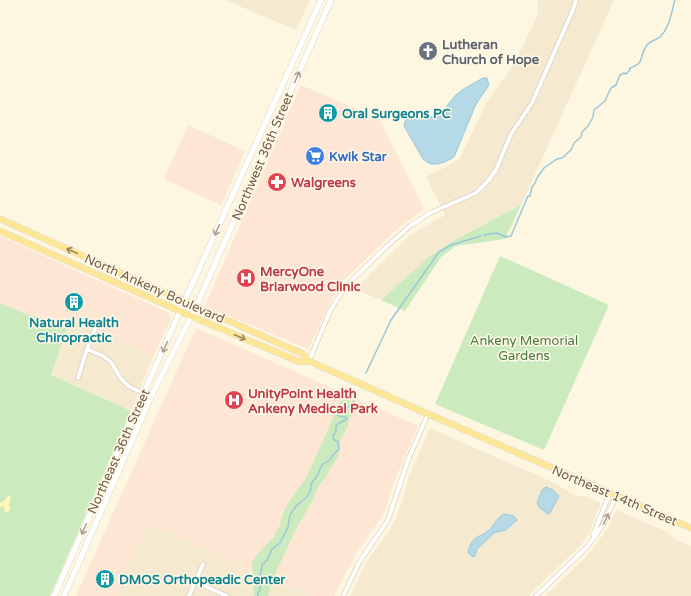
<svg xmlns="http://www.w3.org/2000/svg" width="691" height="596" viewBox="0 0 691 596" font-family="'Varela Round',sans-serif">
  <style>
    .residential { fill: #f5e9cf }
    .commercial { fill: #fee6d4 }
    .green { fill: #cbebbf }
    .sand { fill: #fef8ba }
    .water { fill: #b5d9e7; stroke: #9bc7d9 }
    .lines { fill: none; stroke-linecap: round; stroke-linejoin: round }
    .stream { stroke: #9bc7d9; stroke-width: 1.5 }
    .minor-casing { stroke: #d0c1ab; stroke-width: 5 }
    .secondary-casing { stroke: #d3c1a7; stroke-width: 6 }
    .primary-casing { stroke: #e1dcd7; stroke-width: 7 }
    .minor { stroke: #fff; stroke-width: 4 }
    .secondary { stroke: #fff; stroke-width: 5.5 }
    .primary { stroke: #fee697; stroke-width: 6 }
    .oneway { stroke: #ac9e91 }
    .oneway2 { stroke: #9e875f }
    .labels { text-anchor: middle; stroke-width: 3; stroke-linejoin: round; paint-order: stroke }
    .worship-label { font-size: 13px; font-weight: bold; fill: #5b616d; stroke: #fff9e8; text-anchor: start }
    .culture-label { font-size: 13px; font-weight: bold; fill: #0d838f; stroke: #fff9e8; text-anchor: start }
    .street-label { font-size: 13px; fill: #755e47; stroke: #fff9e8 }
    .shop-label { font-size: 13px; font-weight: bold; fill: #366cbe; stroke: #fff9e8; text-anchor: start }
    .health-label { font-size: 13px; font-weight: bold; fill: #be3a42; stroke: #fff9e8; text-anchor: start }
    .park-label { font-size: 13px; fill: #487b3f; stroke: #fff9e8 }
  </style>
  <rect width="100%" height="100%" fill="#fdf6e1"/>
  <!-- residential -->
  <path class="residential" d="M225 0H310L296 30Z
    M538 0H614L521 205 453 241 429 257 381 300 355 289 408 237 445 215 426 177 459 160 487 102 513 65 537 17Z
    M73 318 153 357 131 411 51 375 67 329Z
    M430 428 552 482 576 496H585L601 503 588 535 581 545 528 596H350L365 564 389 531 395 520 402 502 409 476Z
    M616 510 667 532 677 540 691 546V596H545L583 560 594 547 608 528Z
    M148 524 311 596H115Z"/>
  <!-- commercial -->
  <path class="commercial" d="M301 85 379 119 424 209 394 232 342 282 337 290 308 349 205 306Z
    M188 125 245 151 221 205 164 179Z
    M0 236 169 313 171 319 153 357 73 318 67 329 37 316H30L0 303Z
    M196 328 418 426 394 482 390 496 384 513 356 554 334 596H311L148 524 115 596H76Z"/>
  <!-- green -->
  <path class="green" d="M521 205 505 239 456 246 441 257 405 311 381 300 429 257 453 241Z
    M500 256 609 305 544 450 435 404Z
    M0 303 30 316H37L67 329 51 375 131 411 50 596H0Z
    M344 400 352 401 354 406V414L349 418 348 426 340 441 338 457 323 481 319 485 312 502 297 527 276 572 268 596H254L252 562 255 557 273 538 280 525 282 516 288 503 306 478 339 405 341 401Z"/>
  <!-- sand -->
  <path class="sand" d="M8 496H10L11 498 9 504 10 510 6 513 4 511V506L0 508V503L4 501Z"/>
  <!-- water -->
  <path class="water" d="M483 78H487L489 85 476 104 454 157 445 162 437 164H430L423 159 404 126C409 101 425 121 437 116 444 112 450 101 456 95 464 88 474 83 483 78Z
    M546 487 553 490 559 496 550 513 548 514 540 508 537 503 542 490Z
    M504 514 514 516 517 520 506 530 497 532 494 533 477 549 475 556 473 557 468 553C472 533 481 539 491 528 495 523 498 517 504 514Z"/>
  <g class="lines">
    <!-- stream -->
    <path class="stream" d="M484 235 497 233 506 237 511 236 528 196H530L532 187 535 183 537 178 544 168 557 159 562 158 571 150 574 143 581 137 582 132 588 126 593 117 594 110 605 101 611 88 616 85 620 75 624 73 626 74 630 70V68C647 62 638 56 647 45 650 41 656 40 660 37 670 27 671 13 675 0
      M366 373 391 320 439 252 451 245 481 236
      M258 596V593L260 590V578L262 565 267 560 272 549 280 543 288 527 290 515 297 505 307 497 311 489V484L317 476 322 465 331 459 332 456 339 449 338 442 333 439V436L336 431V426L339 423 347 419 345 417 339 416 337 414 345 410 354 401"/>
    <!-- minor casing -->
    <g class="minor-casing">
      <path id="minor" d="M87 349 103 356 111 362 120 377 128 386 151 397
        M309 361 330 311 338 298 348 284 386 247 410 226 430 213 476 193 488 181 496 170 511 134 532 103 572 12 576 0
        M78 378 87 349 95 329
        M593 535 610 493
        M196 582 227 596
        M189 596 203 564
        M343 596 360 561 388 520 408 460 428 414
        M536 596 587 547 603 525 616 496"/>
    </g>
    <!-- secondary casing -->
    <g class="secondary-casing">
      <path id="secondary" d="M54 596 180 311 321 0
        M64 596 151 397 196 307 331 0"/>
    </g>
    <!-- primary casing -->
    <g class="primary-casing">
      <path id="primary" d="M0 219 303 354 309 361 428 414 691 528
        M0 231 191 316 300 362 309 361"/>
    </g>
    <!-- minor -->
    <use href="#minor" class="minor"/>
    <!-- secondary -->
    <use href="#secondary" class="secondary"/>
    <!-- primary -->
    <use href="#primary" class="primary"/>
  </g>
  <!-- one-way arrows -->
  <defs><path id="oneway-shaft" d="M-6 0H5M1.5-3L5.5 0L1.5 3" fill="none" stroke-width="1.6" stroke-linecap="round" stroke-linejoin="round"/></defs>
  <g class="oneway">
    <use href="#oneway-shaft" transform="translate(297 77) rotate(-66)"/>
    <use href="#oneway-shaft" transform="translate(217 230) rotate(114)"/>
    <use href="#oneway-shaft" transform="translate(165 347) rotate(114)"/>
    <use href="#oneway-shaft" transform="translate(606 519) rotate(-65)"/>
    <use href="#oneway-shaft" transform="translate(84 529) rotate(114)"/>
  </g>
  <g class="oneway2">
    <use href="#oneway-shaft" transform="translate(72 251) rotate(-156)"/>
    <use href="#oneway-shaft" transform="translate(240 337) rotate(23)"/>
  </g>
  <!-- icons -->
  <defs>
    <g id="church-disc" transform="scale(1)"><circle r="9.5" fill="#6b7280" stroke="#fff9e8"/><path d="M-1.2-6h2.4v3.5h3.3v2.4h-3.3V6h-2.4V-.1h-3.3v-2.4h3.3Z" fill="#fff"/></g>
    <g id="building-disc" transform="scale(1)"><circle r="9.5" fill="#0f9aa8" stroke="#fff9e8"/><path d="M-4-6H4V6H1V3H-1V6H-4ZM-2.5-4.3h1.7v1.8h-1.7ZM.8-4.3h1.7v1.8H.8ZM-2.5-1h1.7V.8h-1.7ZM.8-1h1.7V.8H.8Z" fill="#fff"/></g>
    <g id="supermarket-disc" transform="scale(1)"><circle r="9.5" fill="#3f7fe0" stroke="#fff9e8"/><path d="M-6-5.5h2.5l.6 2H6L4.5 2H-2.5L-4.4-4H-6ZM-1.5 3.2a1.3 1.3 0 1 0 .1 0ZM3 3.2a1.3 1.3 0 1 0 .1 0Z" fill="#fff"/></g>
    <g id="pharmacy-disc" transform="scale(1)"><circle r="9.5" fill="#e0444e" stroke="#fff9e8"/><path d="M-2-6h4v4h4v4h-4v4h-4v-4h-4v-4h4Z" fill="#fff"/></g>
    <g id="hospital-disc" transform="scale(1)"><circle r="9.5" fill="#e0444e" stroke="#fff9e8"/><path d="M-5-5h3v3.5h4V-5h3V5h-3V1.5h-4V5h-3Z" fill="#fff"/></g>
  </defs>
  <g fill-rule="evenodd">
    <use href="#church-disc" x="428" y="51"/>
    <use href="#building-disc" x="328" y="113"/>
    <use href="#supermarket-disc" x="315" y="156"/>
    <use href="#pharmacy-disc" x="277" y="182"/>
    <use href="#hospital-disc" x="246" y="278"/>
    <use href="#building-disc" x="74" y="302"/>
    <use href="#hospital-disc" x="234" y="400"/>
    <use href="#building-disc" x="105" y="579"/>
  </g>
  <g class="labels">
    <!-- worship labels -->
    <g class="worship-label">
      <text x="442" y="49">Lutheran<tspan x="442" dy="15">Church of Hope</tspan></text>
    </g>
    <!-- culture labels -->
    <g class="culture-label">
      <text x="342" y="118">Oral Surgeons PC</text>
      <text x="74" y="327" text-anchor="middle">Natural Health<tspan x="74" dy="15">Chiropractic</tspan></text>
      <text x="119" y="584">DMOS Orthopeadic Center</text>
    </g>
    <!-- street labels -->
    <g class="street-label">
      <text transform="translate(262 156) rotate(-67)" y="5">Northwest 36th Street</text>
      <text transform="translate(155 288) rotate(24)" y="5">North Ankeny Boulevard</text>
      <text transform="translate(118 451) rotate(-66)" y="5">Northeast 36th Street</text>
      <text transform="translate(615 495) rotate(23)" y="5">Northeast 14th Street</text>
    </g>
    <!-- shop labels -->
    <g class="shop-label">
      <text x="329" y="161">Kwik Star</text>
    </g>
    <!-- health labels -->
    <g class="health-label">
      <text x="291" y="187">Walgreens</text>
      <text x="260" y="276">MercyOne<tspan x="260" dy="15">Briarwood Clinic</tspan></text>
      <text x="248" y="398">UnityPoint Health<tspan x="248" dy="15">Ankeny Medical Park</tspan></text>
    </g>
    <!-- park labels -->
    <g class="park-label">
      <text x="524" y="345">Ankeny Memorial<tspan x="524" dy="15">Gardens</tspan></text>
    </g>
  </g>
</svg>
